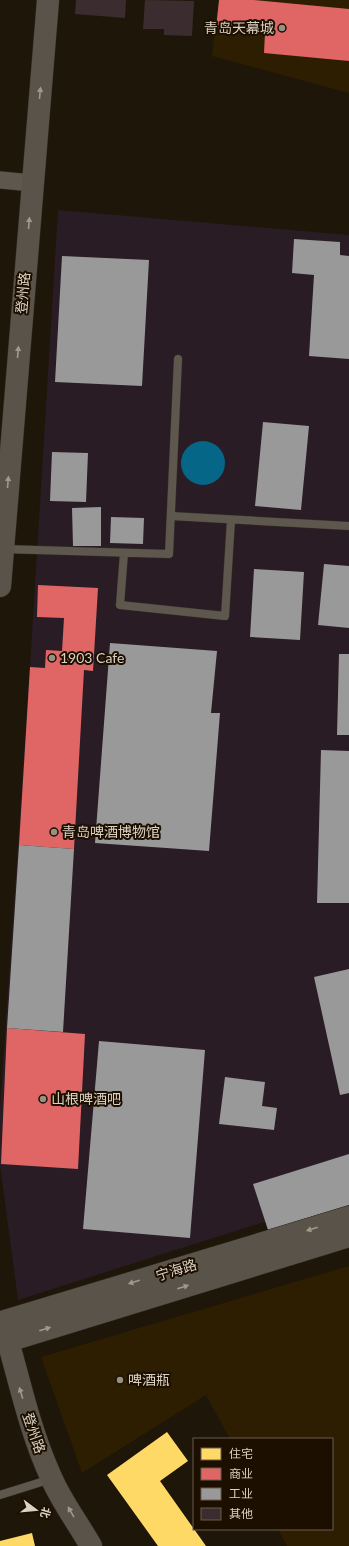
<svg xmlns="http://www.w3.org/2000/svg" width="349" height="1546" viewBox="0 0 349 1546" font-family="Lato,'Noto Sans SC',sans-serif">
  <style>
    .built { fill: #2e1e01 }
    .industrial { fill: #291c24 }
    .water { fill: #056687 }
    .homes { fill: #ffd966 }
    .shops { fill: #e06666 }
    .industry { fill: #999 }
    .building { fill: #3b2d2f }
    .lines { fill: none; stroke-linecap: round; stroke-linejoin: round }
    .lane-casing { stroke: #363029; stroke-width: 9 }
    .street-casing { stroke: #363029; stroke-width: 18 }
    .secondary-casing { stroke: #363029; stroke-width: 23 }
    .lane { stroke: #5d574e; stroke-width: 8 }
    .street { stroke: #5d574e; stroke-width: 17 }
    .secondary { stroke: #5a5349; stroke-width: 22 }
    .oneway { fill: #a1998d }
    .poi-dot { fill: #999083; stroke: #1c0f00; stroke-width: 1.5 }
    .labels { text-anchor: middle; stroke-width: 4; stroke-linejoin: round; paint-order: stroke }
    .poi-label { font-size: 14px; fill: #dbd2c4; stroke: #1c0f00; text-anchor: start }
    .street-label { font-size: 14px; fill: #dbd2c4; stroke: #1c0f00 }
  </style>
  <rect width="100%" height="100%" fill="#1e1609"/>
  <!-- built -->
  <path class="built" d="M219 0H349V93L212 56Z
    M349 1266V1546H287L278 1529H332V1439H230L206 1395 82 1473 41 1357Z"/>
  <!-- industrial -->
  <path class="industrial" d="M58 210 349 235V1195L18 1300 0 1165V1109L30 667Z"/>
  <!-- water -->
  <path class="water" d="M181 463a22 22 0 1 1 44 0a22 22 0 1 1-44 0Z"/>
  <!-- homes -->
  <path class="homes" d="M167 1432 188 1461 160 1481 206 1546H158L107 1475Z
    M32 1533 35 1546H0V1541Z"/>
  <!-- shops -->
  <path class="shops" d="M219 0H253L349 9V61L264 53 265 33 216 28Z
    M38 585 98 588 93 671 84 670 74 849 19 845 30 667 45 668 46 650 62 651 64 618 37 617Z
    M7 1028 85 1034 78 1169 1 1164Z"/>
  <!-- industry -->
  <path class="industry" d="M294 239 340 242V255L349 256V359L309 356 314 275 292 273Z
    M62 256 149 260 142 386 55 382Z
    M263 422 309 426 301 510 255 506Z
    M52 452 88 453 86 502 50 501Z
    M101 507V546H73L72 508Z
    M111 517 144 518 143 544 110 543Z
    M324 564 349 566V628L318 625Z
    M254 569 304 572 300 640 250 637Z
    M110 643 217 651 211 713H220L209 851 95 843Z
    M339 654H349V735H337Z
    M321 750 349 751V903H317Z
    M19 845 74 849 63 1032 7 1028Z
    M349 969V1093L340 1095 314 977Z
    M99 1041 205 1050 190 1238 83 1229Z
    M225 1077 265 1082 262 1106 277 1108 274 1130 219 1124Z
    M349 1154V1205L268 1230 253 1184Z"/>
  <!-- building -->
  <path class="building" d="M76 0H126L125 18 75 14Z
    M145 0 194 1 192 36 164 35V29H143Z"/>
  <g class="lines">
    <!-- lane casing -->
    <g class="lane-casing">
      <path id="lane" d="M171 516 349 526
        M3 549 169 554 178 359
        M124 553 120 605 225 616 231 520
        M0 1495 51 1479"/>
    </g>
    <!-- street casing -->
    <g class="street-casing">
      <path id="street" d="M0 180 32 183"/>
    </g>
    <!-- secondary casing -->
    <g class="secondary-casing">
      <path id="secondary" d="M0 586 48 0
        M2 1322 349 1217
        M4 1327C19 1378 29 1429 51 1477 61 1501 78 1523 91 1546
        M8 1341 349 1236"/>
    </g>
    <!-- lane -->
    <use href="#lane" class="lane"/>
    <!-- street -->
    <use href="#street" class="street"/>
    <!-- secondary -->
    <use href="#secondary" class="secondary"/>
  </g>
  <!-- one-way arrows -->
  <defs><path id="oneway-solid" d="M-6-.8H1V-3.2L6.5 0L1 3.2V.8H-6Z"/></defs>
  <g class="oneway">
    <use href="#oneway-solid" transform="translate(40 93) rotate(-85)"/>
    <use href="#oneway-solid" transform="translate(29 223) rotate(-85)"/>
    <use href="#oneway-solid" transform="translate(18 352) rotate(-85)"/>
    <use href="#oneway-solid" transform="translate(8 482) rotate(-85)"/>
    <use href="#oneway-solid" transform="translate(312 1229) rotate(163)"/>
    <use href="#oneway-solid" transform="translate(134 1282) rotate(163)"/>
    <use href="#oneway-solid" transform="translate(183 1287) rotate(-17)"/>
    <use href="#oneway-solid" transform="translate(45 1329) rotate(-17)"/>
    <use href="#oneway-solid" transform="translate(21 1393) rotate(-107)"/>
    <use href="#oneway-solid" transform="translate(71 1512) rotate(-120)"/>
  </g>
  <!-- markers -->
  <g class="poi-dot">
    <circle cx="282" cy="28" r="4"/>
    <circle cx="52" cy="658" r="4"/>
    <circle cx="54" cy="832" r="4"/>
    <circle cx="43" cy="1099" r="4"/>
    <circle cx="120" cy="1380" r="4"/>
  </g>
  <g class="labels">
    <!-- poi labels -->
    <g class="poi-label">
      <text x="274" y="33" text-anchor="end">青岛天幕城</text>
      <text x="60" y="663">1903 Cafe</text>
      <text x="62" y="837">青岛啤酒博物馆</text>
      <text x="51" y="1104">山根啤酒吧</text>
      <text x="128" y="1385">啤酒瓶</text>
    </g>
    <!-- street labels -->
    <g class="street-label">
      <text transform="translate(23 293) rotate(-85)" y="5">登州路</text>
      <text transform="translate(176 1270) rotate(-17)" y="5">宁海路</text>
      <text transform="translate(34 1433) rotate(71)" y="5">登州路</text>
    </g>
  </g>
  <!-- legend -->
  <rect x="193" y="1438" width="140" height="92" fill="#1c0f00" stroke="#685d4e"/>
  <rect x="201" y="1448" width="20" height="12" fill="#ffd966" stroke="#685d4e"/>
  <text x="229" y="1458" font-size="12" fill="#dbd2c4">住宅</text>
  <rect x="201" y="1468" width="20" height="12" fill="#e06666" stroke="#685d4e"/>
  <text x="229" y="1478" font-size="12" fill="#dbd2c4">商业</text>
  <rect x="201" y="1488" width="20" height="12" fill="#999999" stroke="#685d4e"/>
  <text x="229" y="1498" font-size="12" fill="#dbd2c4">工业</text>
  <rect x="201" y="1508" width="20" height="12" fill="#3b2d2f" stroke="#685d4e"/>
  <text x="229" y="1518" font-size="12" fill="#dbd2c4">其他</text>
  <!-- north arrow -->
  <g transform="translate(36 1510) rotate(106)" stroke="#1c0f00" stroke-width="3" paint-order="stroke">
  <path d="M0-3L7 15L0 10L-7 15Z" fill="#dbd2c4"/>
  <text y="-6" font-size="11" font-weight="bold" text-anchor="middle" fill="#dbd2c4">北</text>
  </g>
</svg>
